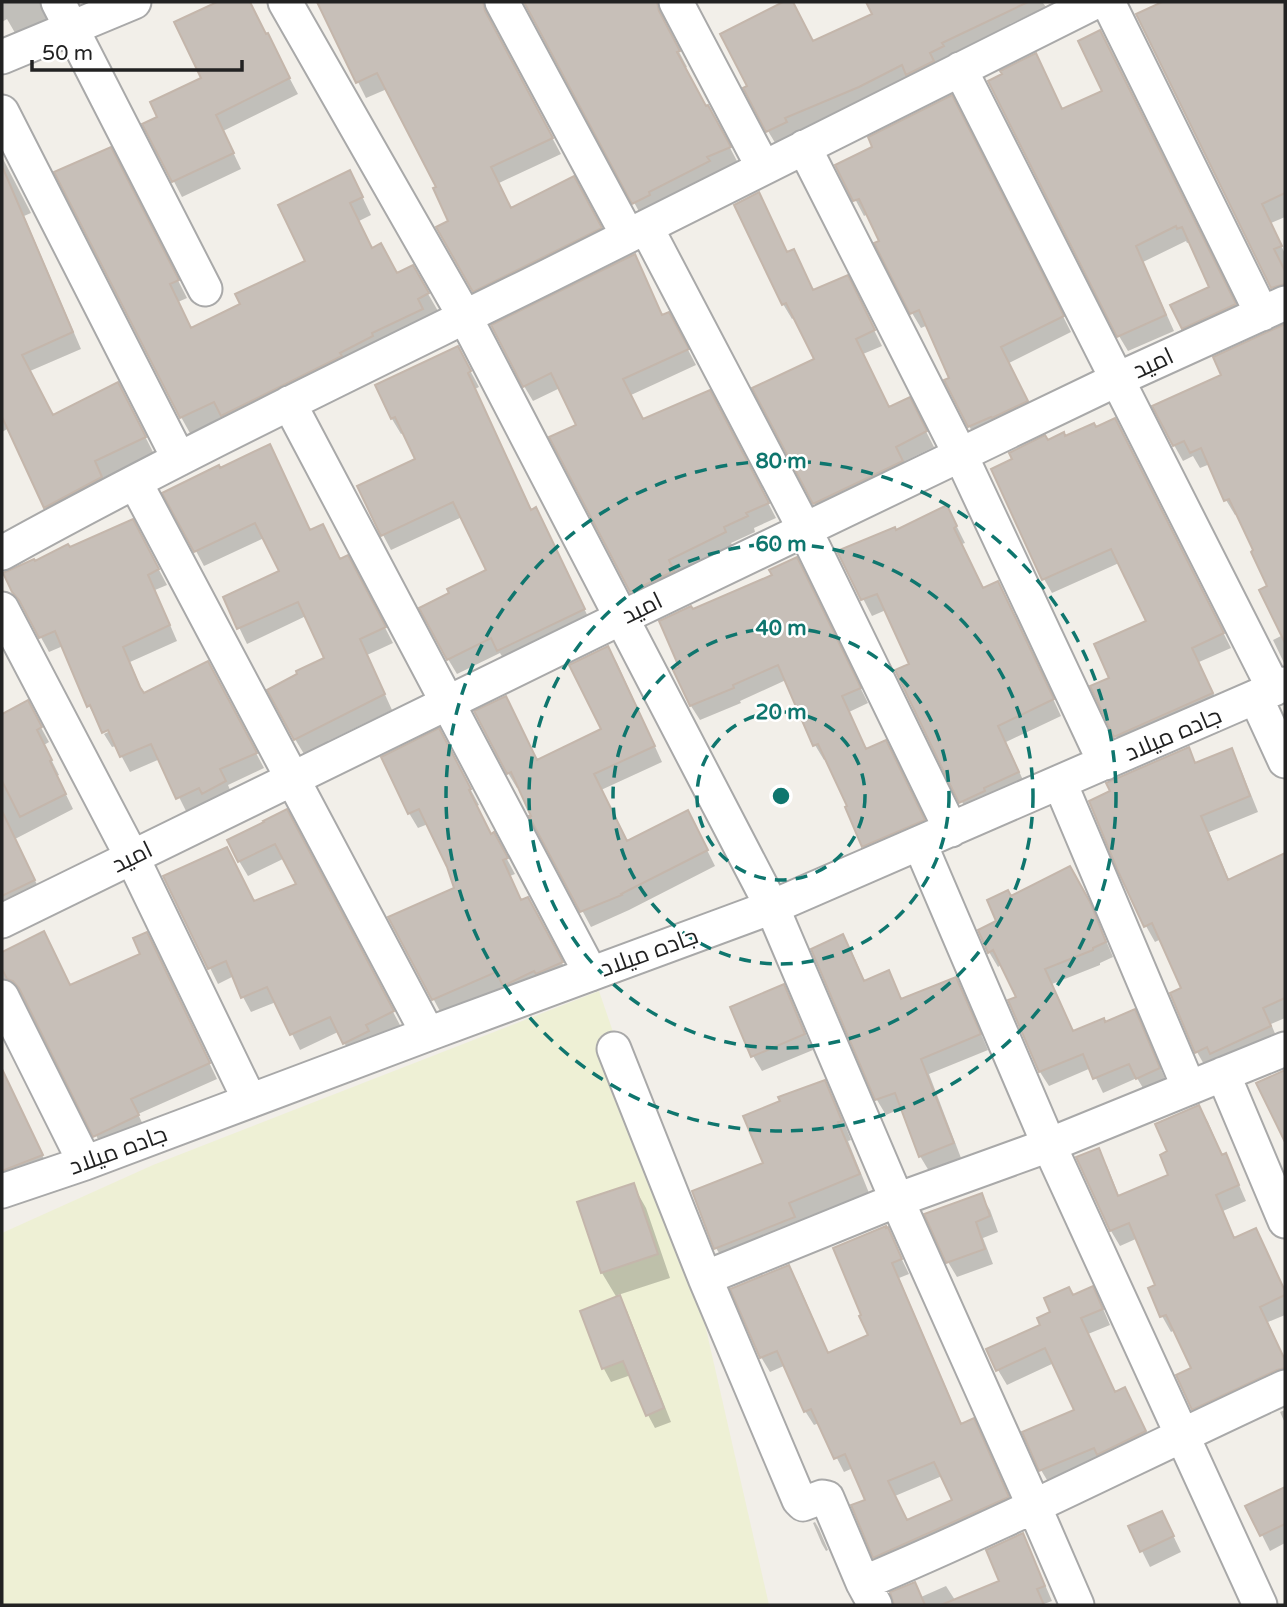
<svg xmlns="http://www.w3.org/2000/svg" width="1287" height="1607" viewBox="0 0 1287 1607" font-family="'Varela Round',Cairo,sans-serif">
  <style>
    .farmland { fill: #eef0d5 }
    .shadow { fill: #0003; fill-rule: evenodd }
    .building { fill: #c7bfb8; stroke: #c4b6ab; stroke-width: 2; fill-rule: evenodd }
    .lines { fill: none; stroke-linecap: round; stroke-linejoin: round }
    .street-casing { stroke: #a9a9a9; stroke-width: 37 }
    .street { stroke: #fff; stroke-width: 33 }
    .ring { fill: none; stroke: #0f766e; stroke-width: 3.5; stroke-dasharray: 12 9 }
    .labels { text-anchor: middle; stroke-width: 5; stroke-linejoin: round; paint-order: stroke }
    .street-label { font-size: 24px; fill: #222; stroke: #fff }
    .centre { fill: #0f766e; stroke: #fff; stroke-width: 3.5 }
    .ring-label { font-size: 21px; text-anchor: middle; font-weight: bold; fill: #0f766e; stroke: #fff; stroke-width: 5; stroke-linejoin: round; paint-order: stroke }
  </style>
  <rect width="100%" height="100%" fill="#f2efe9"/>
  <!-- farmland -->
  <path class="farmland" d="M599 991 688 1250 769 1605H2V1233L153 1165Z"/>
  <!-- shadow -->
  <path class="shadow" d="M2 2H47L51 8 47 18 48 23 18 38 7 19 2 22Z
    M221 2H249L298 94 223 131 241 169 182 197 144 124 159 117 203 79 177 23Z
    M318 2H388L421 72 457 55 434 2H501L494 9 491 18 493 29 561 154 499 183 512 210 582 194 609 244 483 307 438 228 450 222 438 187 387 89 366 98Z
    M524 2H662L667 13 665 19 667 29 687 67 684 68 706 108 717 123 738 163 715 173 717 177 643 219 529 7Z
    M786 2H791L814 43 873 16 867 2H905L908 7 920 2H1045L1043 3 1046 7 1010 24 1012 29 868 102 793 134 794 137 777 146 768 131 749 87 722 34Z
    M1158 2H1285V217L1271 223 1285 254V302L1281 303 1272 287Z
    M1108 47 1243 320 1192 343 1183 328 1211 288 1191 242 1187 243 1186 241 1143 262 1174 331 1128 351 1119 336 1063 110 1104 91Z
    M960 113 1071 332 1009 363 1035 417 978 442 969 426 928 325 921 328 912 313 868 214 864 216 837 165Z
    M2 157 31 213 24 216 81 349 30 371 53 417 127 401 154 454 103 478 110 494 55 523 46 507 9 428 2 432Z
    M120 167 187 298 178 302 191 329 243 305 308 262 359 190 371 215 359 221 373 250 397 275 413 268 438 311 427 317 431 327 191 435 181 417Z
    M767 209 788 254 814 292H855L882 346 863 354 890 409 917 414 934 447 903 462 910 476 823 518 755 389 816 360 795 317 792 319 783 304Z
    M663 317 677 329 696 365 631 395 643 421 718 407 776 518 754 528 755 532 731 543 734 548 640 607 552 438 578 426 560 388 533 401 524 386Z
    M1285 326V665L1273 640 1283 635 1269 587 1256 551 1238 514 1235 515 1226 500 1210 464 1200 468 1193 456 1183 461 1174 445 1223 376 1215 358Z
    M466 363 479 387 475 389 532 511 544 525 592 625 507 665 500 653 457 674 448 659 451 594 488 571 462 517 391 550 383 535 418 459 405 432 401 434 392 419 377 386Z
    M1096 429 1123 435 1231 648 1199 662 1220 708 1124 751 1093 687 1111 679 1148 622 1119 563 1052 593 1044 579 1047 442Z
    M165 493 311 532 340 560 356 572 393 643 367 655 392 710 328 741V742L304 754 295 739 326 659 306 616 247 644 225 598 281 572 264 538 204 566Z
    M955 523 965 543 962 544 984 589 998 583 1007 599 1061 716 1006 742 1027 789 970 818 897 671 912 665 886 610 872 616 839 552 896 532Z
    M141 536 167 585 155 590 177 641 130 662 144 695 216 678 264 768 228 785 233 797 187 813 160 759 130 772 116 746 112 747 104 734 116 728 97 721 89 706 63 646 49 652 28 614 23 608 13 592 34 563 69 549Z
    M804 574 868 703 849 712 867 750 893 757 932 835 872 861 864 846 850 807 827 758 824 760 815 745 786 680 740 701 741 703 700 720 691 706 676 671 681 668 692 611Z
    M608 648 617 663 662 762 601 790 627 843 696 828 715 866 629 910 591 927 532 817 520 787 517 788 508 773 538 762 603 730Z
    M27 702 49 742 44 745 59 775 57 776 73 809 15 839 42 895 2 914V715Z
    M447 746 479 805 477 806 491 836 502 850 515 874 510 876 522 901 536 914 570 978 513 1000 506 987 442 1015 390 918 456 889 449 867 428 824 418 828 409 813Z
    M1188 749 1196 764 1231 751 1240 767 1258 812 1209 832 1230 882 1285 857V1018L1271 1024 1279 1043 1206 1068 1197 1052 1183 989 1161 939 1155 942 1146 926Z
    M295 826 401 1027 353 1058 338 1032 300 1050 276 1002 251 1012 243 997 234 976 218 984 165 877 254 903 298 885 285 858 248 876 239 861Z
    M1078 883 1097 919 1113 957 1100 963V965L1052 984 1074 1032 1105 1024 1134 1011 1142 1026 1167 1083 1146 1093 1137 1078 1103 1093 1091 1068 1049 1086 1040 1072 1010 1001 1018 998 1002 964 998 967 989 952 980 931 999 922 1011 898Z
    M43 934 70 987 155 950 217 1079 138 1114 146 1131 104 1151 28 1001 23 996 12 993 2 996V954Z
    M843 937 852 952 865 982 888 973 902 1001 955 979 964 994 988 1050 929 1074 961 1158 929 1171 920 1156 902 1108 886 1115 877 1100 813 950Z
    M783 986 792 1002 813 1050 762 1071 753 1056Z
    M824 1082 835 1101 851 1140 848 1141 869 1193 799 1223 727 1266 716 1248 765 1164 782 1102Z
    M16 1102 50 1171 2 1190V1109Z
    M1199 1107 1208 1122 1223 1157 1233 1171 1246 1201 1223 1211 1235 1239 1264 1246 1285 1291V1315L1268 1322 1285 1360V1385L1202 1424 1193 1409 1194 1369 1175 1330 1171 1332 1162 1316 1151 1288 1158 1286 1138 1238 1120 1246 1111 1231 1078 1158 1098 1151 1107 1166 1120 1198 1171 1176 1170 1152Z
    M633 1185 646 1208 670 1278 618 1295 627 1311 671 1422 655 1428 648 1415 631 1375 611 1382 604 1369 582 1312 617 1298 602 1273 579 1203Z
    M981 1195 990 1210 998 1232 983 1238 993 1264 957 1277 948 1262Z
    M887 1229 909 1274 899 1278 962 1425 981 1435 1016 1512 883 1571 875 1557 868 1501 853 1468 844 1472 819 1423 814 1425 805 1411 786 1365 770 1372 761 1357 788 1267 797 1281 829 1355 871 1335ZM942 1476 954 1501 907 1521 895 1496Z
    M1073 1297 1101 1304 1110 1325 1088 1334 1116 1394 1133 1405 1153 1447 1050 1485 1041 1470 1076 1411 1054 1363 1007 1385 998 1370 1053 1313Z
    M1285 1410V1423L1280 1412Z
    M1285 1489V1543L1270 1551 1248 1507Z
    M815 1522 819 1529 828 1550 826 1551 822 1544 813 1523Z
    M1130 1527 1170 1529 1181 1552 1150 1567Z
    M1022 1535 1030 1550 1052 1601 1044 1604V1605H896L892 1593 914 1584 921 1597 946 1586 955 1600 1001 1581Z"/>
  <!-- building -->
  <path class="building" d="M217 2H250L266 34 268 33 290 78 216 115 234 153 172 182 142 124 157 117 150 102 201 78 174 22Z
    M317 2H483L485 11 553 138 491 167 511 208 574 176 602 228 473 292 436 227 448 221 433 188 436 187 377 73 356 83Z
    M524 2H657L659 11 680 51 677 52 706 106 708 105 731 147 707 157 710 161 649 192 650 195 632 204Z
    M783 2H793L813 41 872 14 866 2H1028L942 43 944 46 930 53 934 61 906 75 902 65 859 87 785 118 787 122 766 132 743 88 747 86 720 34Z
    M1162 2H1285V193L1262 204 1282 246 1274 249 1285 271V284L1271 288 1136 14Z
    M1100 30 1236 304 1182 329 1170 305 1209 287 1182 227 1177 229 1176 226 1136 246 1166 315 1117 337 988 81 1002 74 1000 71 1036 53 1062 109 1102 91 1078 41Z
    M952 95 1064 316 1001 347 1028 401 992 418 991 417 968 427 944 380 949 378 919 310 910 314 874 243 879 241 859 199 853 201 835 165 872 147 868 137Z
    M111 147 179 280 170 284 191 328 240 304 235 294 305 261 278 205 350 170 363 197 350 203 372 248 381 243 397 273 413 265 429 293 418 299 423 309 372 333 373 336 340 353 342 356 221 416 214 402 180 418 54 172Z
    M2 166 73 332 22 355 53 415 118 382 146 437 95 461 102 477 44 508 2 417Z
    M759 192 787 252 794 249 813 290 848 275 875 330 856 339 889 407 910 397 927 431 896 447 903 461 813 504 752 388 814 359 786 303 782 305 734 205Z
    M635 254 662 315 669 312 689 349 623 379 643 419 710 390 769 503 746 513 748 516 724 527 726 532 669 560 674 571 630 592 549 437 576 425 551 373 523 387 491 325Z
    M1285 324V643L1259 590 1267 586 1251 552 1253 550 1229 499 1224 501 1201 448 1190 453 1184 441 1173 446 1152 406 1221 375 1213 357Z
    M458 346 471 371 468 373 531 510 536 507 585 609 497 651 491 638 447 660 419 608 449 593 447 589 486 570 453 502 381 536 357 486 415 459 395 417 391 419 375 385Z
    M1115 418 1224 633 1192 648 1213 693 1114 737 1090 686 1109 678 1094 644 1146 621 1111 549 1042 580 991 469 1012 459 1009 453 1045 435 1048 440 1064 432 1065 436 1094 423 1096 427Z
    M270 444 310 530 323 524 340 559 348 555 386 627 360 639 385 694 294 740 267 690 297 674 296 671 324 658 298 602 237 629 223 597 279 571 255 523 194 552 162 493 219 465 220 468Z
    M947 505 957 526 954 528 983 588 998 581 1054 699 998 726 1019 772 984 788 985 791 959 803 895 670 909 664 877 594 861 600 837 551 895 527 896 530Z
    M133 519 159 569 148 575 170 625 123 647 140 687 144 693 208 661 257 753 220 769 226 781 202 794 199 788 176 799 151 744 120 757 108 730 102 733 90 705 87 707 55 631 39 638 19 600 12 592 3 573 34 559 35 561 68 544 70 547Z
    M797 557 861 688 842 696 866 749 886 740 925 820 862 847 845 807 847 806 818 744 813 746 778 665 733 685 734 688 690 706 673 670 679 667 659 621 691 606 693 609 772 575 769 570Z
    M608 646 655 746 594 774 627 841 688 810 708 850 621 894 622 895 580 912 529 816H531L511 772 507 774 474 711 506 696 537 760 601 729 569 665Z
    M28 700 42 727 37 730 52 760 50 761 66 794 20 817 2 781V714Z
    M439 728 471 789 469 790 491 834 494 832 508 858 503 860 521 900 528 897 563 962 536 974 534 971 503 986 496 972 432 1000 388 917 454 888 447 867 419 809 408 814 381 757Z
    M1189 747 1195 763 1232 748 1250 796 1201 816 1228 880 1285 853V998L1263 1008 1271 1026 1210 1054 1207 1047 1195 1053 1170 993 1181 988 1152 923 1144 927 1117 869 1089 801 1110 791 1106 783Z
    M287 809 394 1011 366 1025 369 1031 343 1044 330 1017 290 1035 267 987 241 998 226 961 208 969 163 876 227 847 254 901 296 884 275 844 238 862 227 840 264 822 263 821Z
    M2 811 35 880 2 896Z
    M1070 866 1090 902 1106 942 1093 948V950L1045 969 1073 1031 1104 1018 1105 1022 1135 1009 1160 1068 1136 1079 1129 1064 1093 1079 1083 1054 1039 1072 1008 1000 1016 997 993 950 988 953 978 930 996 921 987 900 1008 890 1011 896Z
    M44 931 70 985 140 954 133 938 147 932 210 1063 131 1099 139 1115 93 1137 19 988 13 981 7 979 2 969V952Z
    M843 934 864 981 889 970 901 999 956 977 981 1034 921 1059 954 1143 919 1157 895 1093 875 1100 811 949Z
    M784 984 805 1034 751 1057 730 1007Z
    M2 1069 43 1155 2 1171Z
    M1285 1070V1142L1256 1083Z
    M825 1080 842 1121 838 1122 860 1174 789 1203 795 1217 714 1249 692 1191 763 1163 743 1116 780 1101 778 1097Z
    M1199 1105 1222 1155 1226 1153 1239 1185 1216 1195 1234 1238 1256 1228 1285 1291V1295L1260 1307 1285 1360V1368L1277 1370 1192 1410 1176 1375 1191 1368 1166 1315 1160 1317 1148 1288 1155 1285 1129 1223 1110 1231 1076 1157 1099 1148 1118 1196 1168 1175 1160 1155 1167 1151 1155 1124Z
    M634 1183 658 1254 601 1273 577 1202Z
    M982 1193 990 1216 976 1222 985 1249 946 1263 924 1214Z
    M886 1226V1228L888 1227 902 1259 892 1263 961 1424 974 1418 1009 1497 873 1558 851 1505 865 1500 845 1454 834 1459 811 1409 804 1412 777 1351 760 1358 730 1289 789 1265 828 1353 868 1335 859 1316 861 1315 833 1248ZM934 1462 952 1500 907 1520 888 1481Z
    M1093 1286 1103 1309 1081 1318 1115 1392 1125 1387 1146 1431 1097 1455 1094 1448 1039 1471 1022 1432 1074 1410 1045 1348 996 1371 986 1349 1040 1325 1037 1318 1050 1312 1044 1298 1069 1287 1073 1295Z
    M620 1295 664 1408 646 1416 623 1361 602 1369 580 1311Z
    M1285 1487V1524L1260 1536 1245 1506Z
    M1162 1511 1174 1536 1140 1552 1128 1526Z
    M1023 1533 1045 1586 1037 1589 1044 1605H941L999 1581 986 1550Z
    M915 1582 925 1605H894L890 1592Z"/>
  <g class="lines">
    <!-- street casing -->
    <g class="street-casing">
      <path id="street" d="M58 2 205 289
        M285 2 465 317 772 907 897 1200 1034 1506 1077 1605
        M502 2 628 236
        M676 2 763 167
        M1108 2 1262 314
        M2 57 134 2
        M960 69 1274 689
        M2 112 179 459
        M804 147 961 456 1105 763
        M646 227 805 530 951 830
        M289 403 591 974
        M135 482 428 1034
        M2 553C181 454 366 366 550 275 732 185 913 92 1095 2
        M2 609 132 857 250 1101
        M1256 698 1285 761
        M1060 783 1189 1088
        M920 844 1049 1145 1260 1605
        M2 921 621 618 1118 379 1285 303
        M2 997 85 1163
        M614 1049 705 1278 799 1500 803 1504 822 1497 827 1498 863 1583 875 1605
        M1223 1074 1285 1221
        M2 1191 85 1163 428 1034 772 907 1285 684
        M705 1278 897 1200 1049 1145 1285 1049
        M863 1583C1006 1523 1144 1452 1285 1387"/>
    </g>
    <!-- street -->
    <use href="#street" class="street"/>
  </g>
  <!-- distance rings -->
  <g class="ring">
    <circle cx="781" cy="796" r="84"/>
    <circle cx="781" cy="796" r="168"/>
    <circle cx="781" cy="796" r="252"/>
    <circle cx="781" cy="796" r="335"/>
  </g>
  <g class="labels">
    <!-- street labels -->
    <g class="street-label">
      <text transform="translate(1153 363) rotate(-25)" y="8">امید</text>
      <text transform="translate(642 608) rotate(-26)" y="8">امید</text>
      <text transform="translate(1173 734) rotate(-23)" y="8">جاده میلاد</text>
      <text transform="translate(132 857) rotate(-26)" y="8">امید</text>
      <text transform="translate(649 952) rotate(-20)" y="8">جاده میلاد</text>
      <text transform="translate(118 1150) rotate(-20)" y="8">جاده میلاد</text>
    </g>
  </g>
  <circle cx="781" cy="796" r="10" class="centre"/>
  <g class="ring-label">
    <text x="781" y="468">80 m</text>
    <text x="781" y="551">60 m</text>
    <text x="781" y="635">40 m</text>
    <text x="781" y="719">20 m</text>
  </g>
  <!-- border -->
  <rect width="1287" height="1607" fill="none" stroke="#222222" stroke-width="7"/>
  <!-- scale -->
  <path d="M32 60v10h210v-10" fill="none" stroke="#222222" stroke-width="3.5"/>
  <text x="42" y="60" font-size="21" fill="#222222" stroke="#ffffff" stroke-width="5" paint-order="stroke">50 m</text>
</svg>
